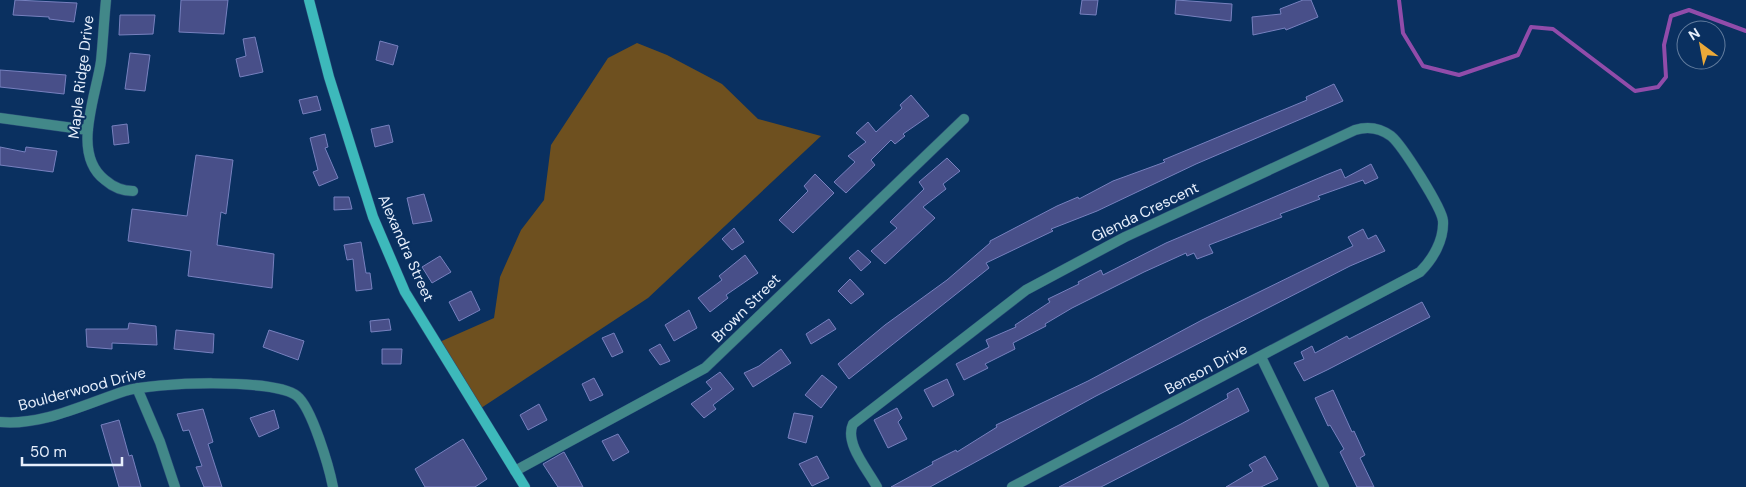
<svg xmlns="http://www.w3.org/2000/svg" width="1746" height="487" viewBox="0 0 1746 487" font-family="'DM Sans',sans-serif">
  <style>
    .green { fill: #6e501f }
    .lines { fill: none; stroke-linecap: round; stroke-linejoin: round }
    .stream { stroke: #914caa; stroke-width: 4 }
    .building { fill: #484f89; stroke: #7781bf }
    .street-casing { stroke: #294b76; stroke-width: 11 }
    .secondary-casing { stroke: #294b76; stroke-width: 11 }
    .street { stroke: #428889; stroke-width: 10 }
    .secondary { stroke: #3db9bb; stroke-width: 10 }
    .labels { text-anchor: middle; stroke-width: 4; stroke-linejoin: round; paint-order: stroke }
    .street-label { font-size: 15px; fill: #e7effc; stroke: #0a3060 }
  </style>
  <rect width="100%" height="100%" fill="#0a3060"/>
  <!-- green -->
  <path class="green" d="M637 43 667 55 722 84 758 119 821 136 648 298 478 410 435 344 494 318 500 277 521 230 544 200 551 145 608 58Z"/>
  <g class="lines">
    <!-- stream -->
    <path class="stream" d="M1399 0 1403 33 1423 66 1459 75 1518 55 1531 27 1553 29 1635 91 1658 87 1666 77 1664 45 1671 16 1689 10 1746 31"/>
  </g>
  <!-- building -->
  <path class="building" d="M15 0 77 3 74 22 49 19V17L13 15Z
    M181 0H228L224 34 179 32Z
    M1082 0H1098L1096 15 1080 14Z
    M1176 0 1232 4 1231 21 1175 14Z
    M1303 0H1311L1318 17 1286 30 1285 28 1253 35 1252 17 1281 14 1280 9Z
    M120 15H155L153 34 119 35Z
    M255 37 263 72 240 77 236 59 246 56 243 39Z
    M380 41 398 46 393 65 376 60Z
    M130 53 150 55 145 91 125 89Z
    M0 70 66 75 64 94 0 87Z
    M1334 84 1343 101 1196 164 1097 211 1051 229 1053 231 986 263 989 268 849 379 838 364 885 325 947 280 990 243V241L1057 206 1078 197 1079 199 1113 181 1165 162 1163 160 1307 100 1306 97Z
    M911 95 929 116 903 134 905 136 895 144 891 140 871 160 875 165 846 193 834 182 855 162 848 156 866 142 856 133 868 122 876 132 902 108 900 105Z
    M317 96 321 110 303 114 299 100Z
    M127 124 129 143 114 145 112 126Z
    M389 125 393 142 375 147 371 129Z
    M325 134 328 147 325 148 338 178 319 186 313 172 318 170 310 138Z
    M0 147 25 152 26 147 57 151 53 172 0 165Z
    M196 155 233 160 226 214 221 212 217 245 274 254 272 288 188 276 191 251 128 241 132 209 187 216Z
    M947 158 960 171 943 184 946 189 923 207 935 218 885 264 871 251 897 228 890 222 924 189 919 182Z
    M1371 164 1378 178 1365 184 1363 180 1318 196 1320 199 1280 214 1282 217 1209 245 1213 253 1197 259 1194 253 1187 256 1186 253 1144 272 1072 308 1045 324 1046 326 1013 343 1015 349 985 364 988 368 964 380 956 364 989 347 986 340 1016 327 1015 325 1050 302 1048 299 1079 284 1078 282 1101 270 1103 275 1166 243 1326 175 1341 169 1345 178Z
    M815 174 834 193 793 233 779 220 808 191 804 186Z
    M424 194 432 221 413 224 407 198Z
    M334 197H349L352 209 334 210Z
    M734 228 744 242 732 250 722 239Z
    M1363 229 1368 239 1376 235 1385 251 1350 266 1096 396 930 487H891L933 464 932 462 956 450 957 452 997 427 996 425 1088 381 1202 320 1353 246 1348 237Z
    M361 242 366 273H370L372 289 356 291 353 259 347 260 344 245Z
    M858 250 871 262 861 271 849 258Z
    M745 255 758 273 726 295 728 298 710 312 698 298 722 280 719 276Z
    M440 256 451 272 432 283 422 267Z
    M850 279 864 294 851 304 838 291Z
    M471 291 480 310 459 321 449 302Z
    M1422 302 1430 317 1327 370 1304 381 1294 363 1304 359 1301 352 1312 346 1315 353 1347 336 1349 339Z
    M689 310 697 328 674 341 665 325Z
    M389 319 391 330 371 332 370 321Z
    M829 319 836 329 811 344 806 334Z
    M129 323 156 326 157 345 112 343V349L87 347 86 329H128Z
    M176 330 214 334 213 353 174 349Z
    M269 330 304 341 298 360 263 347Z
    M614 333 623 352 612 357 602 338Z
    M660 344 670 361 660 365 649 350Z
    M382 349H402L401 364H382Z
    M781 349 791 363 753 387 744 373 759 366Z
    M720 372 734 389 713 405 716 409 704 418 691 404 712 389 706 382Z
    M822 375 837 387 821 408 805 395Z
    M594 378 603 395 590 401 582 384Z
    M947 379 954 395 933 407 924 390Z
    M1238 388 1249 411 1101 487H1059L1181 424 1228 398 1227 394Z
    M1333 390 1352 432 1354 431 1365 455 1360 458 1374 487H1357L1340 452 1344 449 1330 425 1328 426 1315 398Z
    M539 404 547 420 528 430 520 415Z
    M897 408 902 418 898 422 907 439 888 448 874 420Z
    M203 409 213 442 208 444 222 487H204L196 467 202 466 189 430 183 431 177 414Z
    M274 410 279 428 259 437 250 418Z
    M794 413 813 416 806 443 788 438Z
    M119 420 129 456 132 455 141 487H119L101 425Z
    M618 434 629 452 613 461 602 441Z
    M463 439 487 479 475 487H425L415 469Z
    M564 452 574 470 583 487H558L543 464Z
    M817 456 829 478 812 486 799 464Z
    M1265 456 1278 479 1261 487H1226L1253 471 1249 465Z"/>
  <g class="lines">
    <!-- street casing -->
    <g class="street-casing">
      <path id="street" d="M106 0C104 20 103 41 101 61 96 97 71 154 105 180 113 187 122 191 133 191
        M0 118 88 130
        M1261 357 1324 487
        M137 388 160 442 175 487
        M0 422C42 426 85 404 125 391 153 382 275 378 297 396 312 408 329 467 333 487
        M515 471 705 368 964 119
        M877 487C868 470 844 443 853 424L1026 290 1125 237 1355 130C1368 126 1380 128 1391 136 1402 145 1442 208 1443 221 1444 240 1433 259 1420 272L1012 487"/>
    </g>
    <!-- secondary casing -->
    <g class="secondary-casing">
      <path id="secondary" d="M309 0 329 77 373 217 405 292 525 487"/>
    </g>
    <!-- street -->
    <use href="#street" class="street"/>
    <!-- secondary -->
    <use href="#secondary" class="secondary"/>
  </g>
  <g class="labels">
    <!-- street labels -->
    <g class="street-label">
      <text transform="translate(81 77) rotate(-83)" y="5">Maple Ridge Drive</text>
      <text transform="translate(1145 212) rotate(-26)" y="5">Glenda Crescent</text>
      <text transform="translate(406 248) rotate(66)" y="5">Alexandra Street</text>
      <text transform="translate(746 308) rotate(-45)" y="5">Brown Street</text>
      <text transform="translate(1206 369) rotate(-28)" y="5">Benson Drive</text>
      <text transform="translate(82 389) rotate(-15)" y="5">Boulderwood Drive</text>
    </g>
  </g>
  <!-- north arrow -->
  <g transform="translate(1701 45) rotate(328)"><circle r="24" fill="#0a3060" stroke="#627c9e"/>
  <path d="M0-4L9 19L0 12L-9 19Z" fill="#eba939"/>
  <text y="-8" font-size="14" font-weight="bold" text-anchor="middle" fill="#e7effc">N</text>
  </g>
  <!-- scale -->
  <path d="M22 457v8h100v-8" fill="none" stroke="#e7effc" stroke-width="2.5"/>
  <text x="30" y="457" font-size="15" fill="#e7effc" stroke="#0a3060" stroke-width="4" paint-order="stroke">50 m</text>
</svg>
